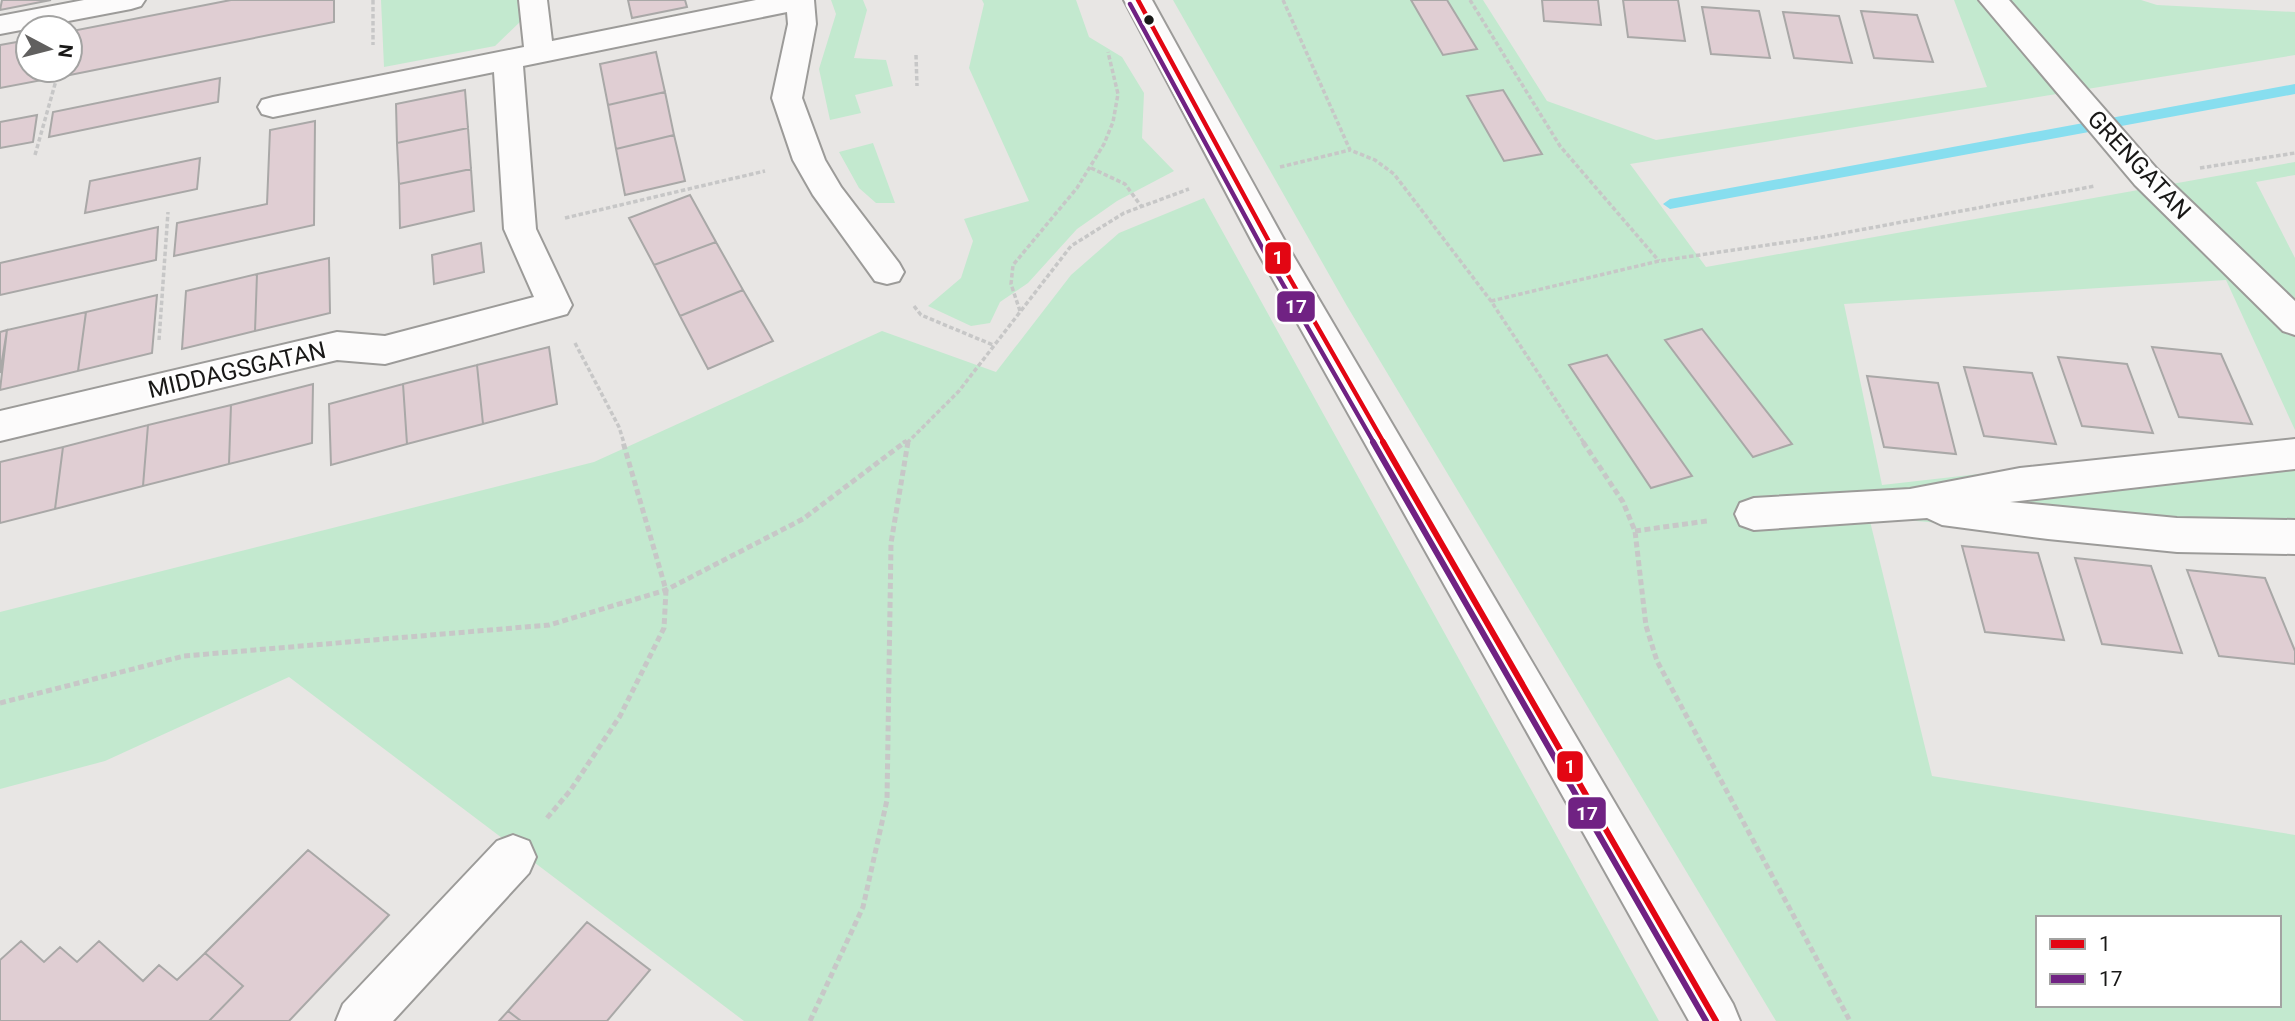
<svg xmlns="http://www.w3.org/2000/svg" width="2295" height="1021" viewBox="0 0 2295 1021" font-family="Roboto,sans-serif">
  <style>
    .green { fill: #c3e9cf; fill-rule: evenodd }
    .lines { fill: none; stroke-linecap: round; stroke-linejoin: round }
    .stream { fill: #87deef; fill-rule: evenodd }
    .building { fill: #e0ced3; stroke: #a9a8a7; stroke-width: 2 }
    .minor-casing { stroke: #9c9b99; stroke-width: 4 }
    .major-casing { stroke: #9c9b99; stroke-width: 4 }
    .path-far1 { stroke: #c7c7c7; stroke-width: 3.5; stroke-dasharray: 4.5 2.5; stroke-linecap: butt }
    .path { stroke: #c7c7c7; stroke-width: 5; stroke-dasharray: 6 3.5; stroke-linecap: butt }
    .minor { fill: #fcfbfb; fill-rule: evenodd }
    .major { fill: #fcfbfb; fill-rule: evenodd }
    .bus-1-far1-casing { stroke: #fff; stroke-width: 9 }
    .bus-1-casing { stroke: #fff; stroke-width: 11 }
    .bus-2-far1-casing { stroke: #fff; stroke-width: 9 }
    .bus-2-casing { stroke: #fff; stroke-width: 11 }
    .bus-1-far1 { stroke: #e30613; stroke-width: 4.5 }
    .bus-1 { stroke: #e30613; stroke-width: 6 }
    .bus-2-far1 { stroke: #702283; stroke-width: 4.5 }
    .bus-2 { stroke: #702283; stroke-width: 6 }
    .bus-dot { fill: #191817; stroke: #fff; stroke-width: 2.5 }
    .labels { text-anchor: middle; stroke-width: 5; stroke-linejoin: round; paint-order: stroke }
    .street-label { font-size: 24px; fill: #191817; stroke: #fff }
    .line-badge { stroke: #fff; stroke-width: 2.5 }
    .badge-label { font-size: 19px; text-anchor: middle; font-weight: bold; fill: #fff }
  </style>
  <rect width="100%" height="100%" fill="#e8e6e4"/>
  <!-- green -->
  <path class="green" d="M381 0H520L523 19 495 46 384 67Z
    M831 0H863L867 10 854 58 886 60 893 86 855 95 861 113 830 120 819 69 836 14Z
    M982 0H1076L1089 37 1122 57 1144 93 1142 138 1174 171 1117 201 1077 229 1028 283 1000 302 990 323 971 326 928 306 961 278 973 241 964 219 1029 201 969 68 984 4Z
    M1173 0H1483L1547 101 1656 140 1987 87 1954 0H2141L2157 5 2295 12V55L1630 164 1706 267 2295 162V175L2256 182 2295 258V430L2226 280 1844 304 1882 485 2295 438V545L2118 538 1869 517 1932 776 2295 835V1021H1776L1347 306ZM2038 918H2279V1005H2038Z
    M873 143 895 203H876L859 188 839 152Z
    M1204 198 1659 1021H744L289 677 105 761 0 789V612L594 462 882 331 996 372 1071 275 1119 233Z"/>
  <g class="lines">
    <!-- stream -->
    <path class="stream" d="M2295 84V94L1670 209 1663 204 1670 199Z"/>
  </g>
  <!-- building -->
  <path class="building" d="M2 0H51L0 10Z
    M231 0H334V22L65 76 66 70H70L72 31Z
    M628 0H685L687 7 632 18Z
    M1411 0H1447L1477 49 1443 55Z
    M1542 0H1598L1601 25 1544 21Z
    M1623 0H1678L1685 41 1628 37Z
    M1702 7 1759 11 1770 58 1711 54Z
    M1861 11 1917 15 1933 62 1874 58Z
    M1783 12 1839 16 1852 63 1794 58Z
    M28 40V70H54L53 78 0 88V45Z
    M656 52 665 92 608 105 600 64Z
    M220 78 218 102 49 137 53 112Z
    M465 90 468 128 397 143 396 104Z
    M1503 90 1542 154 1504 161 1467 96Z
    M665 92 674 135 616 149 608 105Z
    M37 115 33 142 0 148V122Z
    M315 121 314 225 174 256 177 223 267 204 270 130Z
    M468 128 471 169 399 184 397 143Z
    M674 135 685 181 625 195 616 149Z
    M200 158 197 189 85 213 90 181Z
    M471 169 474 211 400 228 399 184Z
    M690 195 716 242 654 265 629 218Z
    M158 227 156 260 0 295V263Z
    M716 242 743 290 680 316 654 265Z
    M481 243 484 272 434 284 432 255Z
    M329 258 330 313 255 331 257 274Z
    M257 274 255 331 182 349 186 291Z
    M743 290 773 341 708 369 680 316Z
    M157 295 152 353 78 371 86 312Z
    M86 312 78 371 0 390 7 330Z
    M1702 329 1792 444 1753 457 1665 340Z
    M7 330 0 373V332Z
    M549 347 557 404 483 424 477 365Z
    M2152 347 2221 354 2252 424 2179 417Z
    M1607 355 1692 476 1651 488 1569 365Z
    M2058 357 2127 364 2153 433 2082 426Z
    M477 365 483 424 407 444 403 384Z
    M1964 367 2032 373 2056 444 1984 436Z
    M1867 376 1938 383 1956 454 1884 447Z
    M313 384 312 443 229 464 231 405Z
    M403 384 407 444 331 465 329 404Z
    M231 405 229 464 143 486 148 425Z
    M148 425 143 486 55 509 63 447Z
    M63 447 55 509 0 523V462Z
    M1962 546 2038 553 2064 640 1985 632Z
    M2075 558 2151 566 2182 653 2102 644Z
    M2187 570 2265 578 2295 651V664L2219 656Z
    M308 850 389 915 289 1021H209L243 986 205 953Z
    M587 922 650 970 607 1021H521L508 1011Z
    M21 941 44 962 60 947 77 962 99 941 143 981 159 965 177 980 205 953 243 986 209 1021H0V960Z
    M508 1011 521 1021H499Z"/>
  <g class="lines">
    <!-- minor casing -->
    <g class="minor-casing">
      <path id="minor" d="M84 0H145L141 6 131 9 0 34V16Z
        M519 0H547L552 41 756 0H814L816 24 802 98 825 160 841 187 899 263 904 272 899 281 887 284 875 281 813 195 793 160 772 98 788 24 787 12 523 66 536 229 572 305 567 314 385 364 337 360 0 441V411L337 332 385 336 534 297 504 229 494 72 273 117 262 114 258 107 262 100 273 97 524 47Z
        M1979 0H2009L2157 169 2295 301V335L2283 331 2135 185Z
        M2295 439V469L2010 502 2177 518 2295 520V554L2177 552 2048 539 1942 525 1927 518 1754 530 1740 525 1735 514 1740 503 1754 498 1910 489 2020 468Z
        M513 835 529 841 536 857 529 873 393 1021H336L343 1004 497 841Z"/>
    </g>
    <!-- major casing -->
    <g class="major-casing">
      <path id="major" d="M1124 0H1152L1287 245 1733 1004 1740 1021H1689L1256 249Z"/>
    </g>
    <!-- path-far1 -->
    <path class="path-far1" d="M373 0V45
      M1283 0 1350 150 1375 160 1394 174 1491 301 1584 443
      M1470 0 1560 146 1659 261
      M916 55 917 86
      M35 155 59 70
      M1280 167 1350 150
      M1091 168 1125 184 1141 206
      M2200 168 2295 153
      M565 218 765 171
      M1491 301 1659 261 1822 237 2095 186
      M914 306 921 315 993 345
      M1020 311 1011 284 1013 265 1077 188 1104 144 1113 122 1118 94 1108 52
      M159 340 168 212
      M575 343 619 427 624 443
      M903 443 907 440
      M907 443 959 391 1071 246 1124 213 1189 189"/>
    <!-- path -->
    <path class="path" d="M1583 442 1623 502 1635 531 1646 626 1657 661 1850 1021
      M1635 531 1707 521
      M0 703 184 656 549 625 666 590 803 519 905 442
      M547 818 570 791 620 716 664 628 666 590 623 442
      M810 1021 863 907 887 800 891 543 908 442"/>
    <!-- minor -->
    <use href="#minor" class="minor"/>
    <!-- major -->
    <use href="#major" class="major"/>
    <!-- bus-1-far1 casing -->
    <g class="bus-1-far1-casing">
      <path id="bus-1-far1" d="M1138 0 1273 249 1384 443"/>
    </g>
    <!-- bus-1 casing -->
    <g class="bus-1-casing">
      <path id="bus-1" d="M1383 442 1716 1021"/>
    </g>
    <!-- bus-2-far1 casing -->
    <g class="bus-2-far1-casing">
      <path id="bus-2-far1" d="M1130 4 1265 253 1374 443"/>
    </g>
    <!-- bus-2 casing -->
    <g class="bus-2-casing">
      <path id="bus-2" d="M1373 442 1706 1021"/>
    </g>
    <!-- bus-1-far1 -->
    <use href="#bus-1-far1" class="bus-1-far1"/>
    <!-- bus-1 -->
    <use href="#bus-1" class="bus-1"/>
    <!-- bus-2-far1 -->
    <use href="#bus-2-far1" class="bus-2-far1"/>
    <!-- bus-2 -->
    <use href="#bus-2" class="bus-2"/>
  </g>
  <!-- markers -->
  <circle class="bus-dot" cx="1149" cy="20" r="6"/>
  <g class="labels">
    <!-- street labels -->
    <g class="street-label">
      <text transform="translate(2139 165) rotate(47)" y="8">GRENGATAN</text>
      <text transform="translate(237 370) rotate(-13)" y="8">MIDDAGSGATAN</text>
    </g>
  </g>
  <g class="line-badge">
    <rect x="1264" y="241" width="28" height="34" rx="7" fill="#e30613"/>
    <rect x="1276" y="290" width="40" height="33" rx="7" fill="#702283"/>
    <rect x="1556" y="750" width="28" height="33" rx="7" fill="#e30613"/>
    <rect x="1567" y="796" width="40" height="34" rx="7" fill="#702283"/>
  </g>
  <g class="badge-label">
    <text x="1278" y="264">1</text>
    <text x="1296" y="313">17</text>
    <text x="1570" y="773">1</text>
    <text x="1587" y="820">17</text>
  </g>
  <!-- legend -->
  <rect x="2036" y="916" width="245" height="91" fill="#ffffff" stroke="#a3a3a2" stroke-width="2"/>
  <rect x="2050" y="939" width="35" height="10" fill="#e30613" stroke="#a3a3a2" stroke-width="2"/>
  <text x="2099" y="951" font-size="21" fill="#191817">1</text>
  <rect x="2050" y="974" width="35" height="10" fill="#702283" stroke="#a3a3a2" stroke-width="2"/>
  <text x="2099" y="986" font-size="21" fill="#191817">17</text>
  <!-- north arrow -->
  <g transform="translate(49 49) rotate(97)"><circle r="33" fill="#ffffff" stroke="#a3a3a2" stroke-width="2"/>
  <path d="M0-5L12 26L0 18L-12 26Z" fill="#61605f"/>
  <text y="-10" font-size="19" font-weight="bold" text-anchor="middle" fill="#191817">N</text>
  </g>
</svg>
